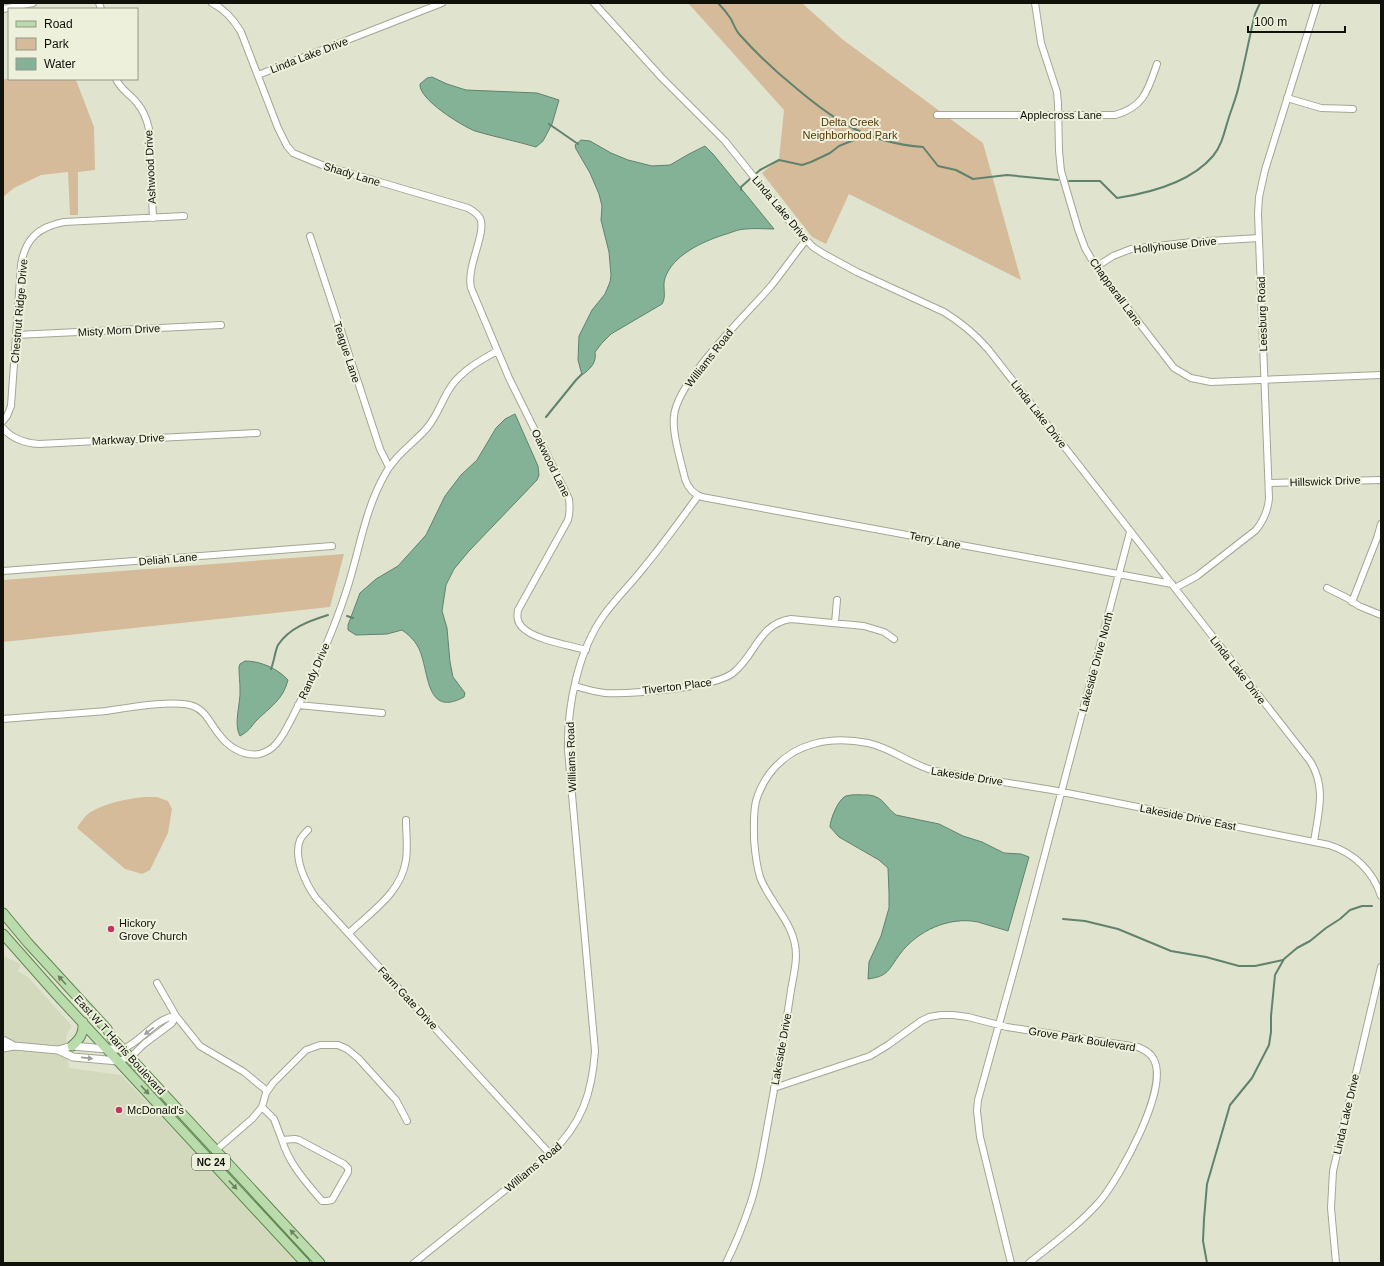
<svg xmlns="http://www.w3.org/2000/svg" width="1384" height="1266" viewBox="0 0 1384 1266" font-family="Arial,sans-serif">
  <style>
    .built { fill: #d3d9bd }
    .green { fill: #d6bb9b }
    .water { fill: #84b297; stroke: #61826d }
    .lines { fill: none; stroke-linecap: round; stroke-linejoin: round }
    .stream { stroke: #61826d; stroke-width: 2 }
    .minor-casing { stroke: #a3a693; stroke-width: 8 }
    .tertiary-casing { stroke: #a3a693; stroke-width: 9 }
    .primary-casing { stroke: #618650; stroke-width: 11 }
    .minor { stroke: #fff; stroke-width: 6 }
    .tertiary { stroke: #fff; stroke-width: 7 }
    .primary { stroke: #badcad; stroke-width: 9 }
    .oneway { fill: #6e8164 }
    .oneway2 { fill: #9fa09d }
    .poi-dot { fill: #c43560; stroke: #edf1dc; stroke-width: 1.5 }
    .labels { text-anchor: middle; stroke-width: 4; stroke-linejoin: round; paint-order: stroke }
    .shield { fill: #edf1dc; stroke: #525449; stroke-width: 1 }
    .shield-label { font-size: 10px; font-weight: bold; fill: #10110a }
    .street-label { font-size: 11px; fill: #10110a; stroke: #edf1dc }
    .park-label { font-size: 11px; fill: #573806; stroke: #edf1dc }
    .poi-label { font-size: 11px; fill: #10110a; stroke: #edf1dc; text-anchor: start }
  </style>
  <rect width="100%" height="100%" fill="#e0e4cf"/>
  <!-- built -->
  <path class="built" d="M3 956 21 964 18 971 28 977 72 1026 66 1036 69 1068 121 1075 301 1263H3Z"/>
  <!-- green -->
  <path class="green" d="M688 3H802L842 39 983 143 1021 280 849 194 826 244 812 237 762 173 779 159 784 110Z
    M9 78 81 79 76 80 94 127 95 170 78 172V215H70L68 172 41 175 14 188 3 197V80Z
    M344 554 330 607 3 642V580Z
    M144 797H157L168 801 172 809 168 833 150 870 142 874 125 869 77 828C80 823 84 817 89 813 105 803 126 799 144 797Z"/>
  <!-- water -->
  <path class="water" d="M432 77 447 84 466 90 537 93 559 100 552 124 543 141 536 147C516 141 495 137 475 131 462 126 418 99 420 84L427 78Z
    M581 140 590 141 611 153 628 160 652 166 670 165 689 154 705 146 713 154 774 229C765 229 755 228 746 229 738 229 731 233 723 235 702 242 673 255 665 278 662 287 667 296 662 304L611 334 602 343 595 352C597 363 590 369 582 375L578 360 579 336 592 310 605 294 610 282 611 275 609 252 601 220 602 206 599 194 590 173 576 149 575 145Z
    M515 414 538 466 539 475 537 480 469 551 454 569 446 585 442 611 447 628 450 662 453 677 465 693 464 697C429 716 429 680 422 657 419 645 412 637 402 630L387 634 356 635 348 630V625L360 593 376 579 398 566 426 535 445 496 461 475 477 460 496 428 505 419Z
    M245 661C260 661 277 668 288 680 283 700 270 707 256 721 250 728 249 731 240 736 233 723 241 704 240 689 240 682 239 675 239 667L240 664Z
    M869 795C884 797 885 807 896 815L939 824 963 836 982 842 1004 853 1021 854 1029 857 1008 931C998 928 988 925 978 922 949 916 917 931 900 954 888 970 889 976 868 979L869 962 881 936 889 908V893L888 868 879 860 839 837 830 827C830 820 838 799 846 796 852 794 862 795 869 795Z"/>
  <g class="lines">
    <!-- stream -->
    <path class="stream" d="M718 3C723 8 727 13 731 19 734 25 736 31 740 35 757 54 776 72 796 88 836 122 869 143 923 147L938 166 956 170 973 179 1007 175 1058 180
      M549 124 578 144
      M1069 181H1100L1117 198C1150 193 1191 182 1213 156 1223 144 1225 128 1230 114 1233 105 1237 95 1239 85 1245 62 1249 38 1255 14L1260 3
      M741 190V187L760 170 779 160 802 165 811 162 830 153 839 146 866 135
      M546 417 576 380 582 374
      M347 616 353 618
      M271 669C274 662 275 651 278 645 289 628 309 621 328 615
      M1063 919 1085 921 1118 929 1171 951 1206 957 1239 966H1255L1283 960
      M1207 1263 1203 1241 1204 1219 1207 1184 1230 1105 1252 1078 1269 1045 1271 1032V1016L1275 975 1284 959 1297 948 1310 941 1326 928 1340 919 1350 910 1362 906H1372"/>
    <!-- minor casing -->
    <g class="minor-casing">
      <path id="minor" d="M99 3 101 9
        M212 3C226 10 234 20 241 32L278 128 287 146 293 153 322 165 468 208C473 211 477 213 480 218 487 233 466 266 471 288L509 378 569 499C570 507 570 513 568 520L518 610C517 617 517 622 522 627 534 640 569 645 586 650
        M594 3 662 78 725 141 794 227 813 247 824 254 857 272 944 312C962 323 974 333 988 349L1310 761C1327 788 1318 813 1314 842
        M1035 3 1041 43 1057 92 1058 104 1059 151 1061 171 1078 229 1085 248 1096 267 1174 368 1191 378 1211 382 1381 375
        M3 9 33 3
        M258 75 442 3
        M116 79C121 90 130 94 137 103 144 111 147 120 149 129L153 218
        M1287 98 1321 108 1353 109
        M937 115H1115C1144 107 1148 90 1157 64
        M310 236 380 449 389 467
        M806 240C794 255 783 271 771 286 747 314 677 381 674 416 672 434 681 461 685 479 688 488 693 494 702 497L1172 584
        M1096 267 1113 256 1131 249 1192 242 1259 238
        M16 335 221 325
        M3 421 7 416 11 406 21 265C25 239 38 227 64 222L184 216
        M3 428C12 439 24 443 39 444L257 433
        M1269 483 1381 480
        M3 571 332 546
        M1175 588 1197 576 1256 530C1264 520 1268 511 1269 498L1258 214 1259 197 1265 170 1317 3
        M1327 588 1347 598 1359 606 1381 615
        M1352 602 1377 538 1381 524
        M835 623 837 600
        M575 686C585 689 595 692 605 693 630 694 714 688 733 673 756 655 758 624 791 619L864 626 884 632 894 639
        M298 705 382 713
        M3 719C37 716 72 714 106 711 126 708 175 699 193 706 206 711 210 723 218 733 227 746 243 757 260 754 266 752 272 749 276 744 285 734 291 719 297 708 316 670 333 632 346 592 359 553 364 512 384 476 394 456 413 444 427 428 438 415 442 399 452 385 463 370 481 360 497 351
        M308 830C305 833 302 836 300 840 293 858 306 884 316 898L550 1154
        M349 933C371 912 401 893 406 860 408 847 406 833 406 820
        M157 983 176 1016 200 1046 244 1072 267 1091
        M123 1049C142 1041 155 1018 176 1016
        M118 1061 130 1057 135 1053 144 1044 172 1023 176 1016
        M774 1088 870 1056 888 1045 921 1021 929 1017 941 1015H953L968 1017 1007 1027 1138 1047C1145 1050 1151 1053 1154 1060 1169 1089 1120 1177 1100 1201 1079 1225 1054 1243 1029 1263
        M262 1107 274 1119 282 1140
        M295 1139 299 1140 344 1164 348 1168V1172L332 1200 327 1201H322C306 1182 289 1164 282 1140Z
        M216 1150 252 1119 262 1107 266 1093 273 1083 306 1050 320 1045H338L347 1049 358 1058 396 1100 407 1121
        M414 1263 550 1154C582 1124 592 1093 595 1051L568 750C567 706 578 651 604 615 616 598 632 583 645 566 664 543 681 519 698 496
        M726 1263C736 1243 744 1223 751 1202 758 1180 762 1157 766 1134 771 1106 776 1079 781 1051 785 1031 788 1010 791 990 793 978 796 967 796 955 796 924 770 904 760 877 756 864 755 852 754 839 754 826 753 814 756 801 759 791 764 781 770 773 794 742 831 736 868 743 892 748 911 765 935 771L1052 790 1329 845C1354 853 1373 871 1381 896
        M1011 1263 980 1137 977 1111 978 1100 1019 952 1130 532
        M1336 1263 1331 1208 1333 1171 1381 967"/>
    </g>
    <!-- tertiary casing -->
    <g class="tertiary-casing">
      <path id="tertiary" d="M3 1040 14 1046
        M3 1048 14 1046 58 1050 73 1057 118 1061
        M58 1050 72 1046 107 1049H123"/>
    </g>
    <!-- primary casing -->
    <g class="primary-casing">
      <path id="primary" d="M3 913 28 943 107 1029 113 1039 320 1263
        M3 934 56 994 305 1263
        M72 1046C80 1039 84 1033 83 1022"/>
    </g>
    <!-- minor -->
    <use href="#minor" class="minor"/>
    <!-- tertiary -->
    <use href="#tertiary" class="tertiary"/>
    <!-- primary -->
    <use href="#primary" class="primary"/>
  </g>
  <!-- one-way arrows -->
  <defs><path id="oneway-solid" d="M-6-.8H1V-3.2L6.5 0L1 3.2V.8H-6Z"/></defs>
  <g class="oneway">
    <use href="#oneway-solid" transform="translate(62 980) rotate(-132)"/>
    <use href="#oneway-solid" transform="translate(145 1090) rotate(47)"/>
    <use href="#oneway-solid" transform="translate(233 1185) rotate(47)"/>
    <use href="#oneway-solid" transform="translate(294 1234) rotate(-133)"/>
  </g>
  <g class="oneway2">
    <use href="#oneway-solid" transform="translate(149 1031) rotate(143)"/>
    <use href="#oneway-solid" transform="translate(87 1058) rotate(6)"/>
  </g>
  <!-- markers -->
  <g class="poi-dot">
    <circle cx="111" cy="929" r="4"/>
    <circle cx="119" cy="1110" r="4"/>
  </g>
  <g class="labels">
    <!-- shield labels -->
    <rect class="shield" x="192" y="1154" width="38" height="16" rx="3"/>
    <g class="shield-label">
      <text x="211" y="1166">NC 24</text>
    </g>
    <!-- street labels -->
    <g class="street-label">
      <text transform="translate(309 55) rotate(-21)" y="4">Linda Lake Drive</text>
      <text x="1061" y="119">Applecross Lane</text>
      <text transform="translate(150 167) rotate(-93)" y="4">Ashwood Drive</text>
      <text transform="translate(352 174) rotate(17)" y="4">Shady Lane</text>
      <text transform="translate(781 209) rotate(50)" y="4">Linda Lake Drive</text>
      <text transform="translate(1175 245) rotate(-6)" y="4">Hollyhouse Drive</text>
      <text transform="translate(1116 292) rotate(54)" y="4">Chapparall Lane</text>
      <text transform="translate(19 311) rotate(-85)" y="4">Chestnut Ridge Drive</text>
      <text transform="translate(1262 314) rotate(-92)" y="4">Leesburg Road</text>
      <text transform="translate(119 330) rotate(-3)" y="4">Misty Morn Drive</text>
      <text transform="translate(347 352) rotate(72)" y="4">Teague Lane</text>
      <text transform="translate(709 358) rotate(-52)" y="4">Williams Road</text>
      <text transform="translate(1039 414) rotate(52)" y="4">Linda Lake Drive</text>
      <text transform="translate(128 439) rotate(-3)" y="4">Markway Drive</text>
      <text transform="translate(551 463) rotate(64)" y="4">Oakwood Lane</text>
      <text transform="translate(1325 481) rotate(-2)" y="4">Hillswick Drive</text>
      <text transform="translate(935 540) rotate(11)" y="4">Terry Lane</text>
      <text transform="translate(168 559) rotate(-5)" y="4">Deliah Lane</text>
      <text transform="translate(1096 662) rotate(-75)" y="4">Lakeside Drive North</text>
      <text transform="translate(1238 670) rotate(52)" y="4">Linda Lake Drive</text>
      <text transform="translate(314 671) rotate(-66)" y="4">Randy Drive</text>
      <text transform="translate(677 686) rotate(-7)" y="4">Tiverton Place</text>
      <text transform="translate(571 757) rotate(-92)" y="4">Williams Road</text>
      <text transform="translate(967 776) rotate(9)" y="4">Lakeside Drive</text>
      <text transform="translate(1188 817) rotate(11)" y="4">Lakeside Drive East</text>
      <text transform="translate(408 998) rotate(47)" y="4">Farm Gate Drive</text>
      <text transform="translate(1082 1039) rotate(9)" y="4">Grove Park Boulevard</text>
      <text transform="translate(120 1045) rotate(48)" y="4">East W T Harris Boulevard</text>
      <text transform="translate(781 1049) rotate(-80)" y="4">Lakeside Drive</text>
      <text transform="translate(1346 1114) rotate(-77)" y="4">Linda Lake Drive</text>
      <text transform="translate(533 1167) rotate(-40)" y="4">Williams Road</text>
    </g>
    <!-- park labels -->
    <g class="park-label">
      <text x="850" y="126">Delta Creek<tspan x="850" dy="13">Neighborhood Park</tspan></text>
    </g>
    <!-- poi labels -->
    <g class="poi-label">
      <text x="119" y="927">Hickory<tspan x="119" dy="13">Grove Church</tspan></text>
      <text x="127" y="1114">McDonald's</text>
    </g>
  </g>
  <!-- border -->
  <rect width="1384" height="1266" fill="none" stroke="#10110a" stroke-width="8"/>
  <!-- legend -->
  <rect x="8" y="8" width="130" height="72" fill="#edf1dc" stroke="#959788"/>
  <rect x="16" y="21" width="20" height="6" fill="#badcad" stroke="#959788"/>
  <text x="44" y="28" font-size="12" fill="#10110a">Road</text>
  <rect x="16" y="38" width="20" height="12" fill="#d6bb9b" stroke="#959788"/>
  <text x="44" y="48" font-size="12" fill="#10110a">Park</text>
  <rect x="16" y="58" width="20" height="12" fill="#84b297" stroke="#959788"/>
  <text x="44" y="68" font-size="12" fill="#10110a">Water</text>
  <!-- scale -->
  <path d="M1248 26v6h97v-6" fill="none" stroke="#10110a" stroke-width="2"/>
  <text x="1254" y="26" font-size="12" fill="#10110a" stroke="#edf1dc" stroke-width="3" paint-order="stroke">100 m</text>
</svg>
